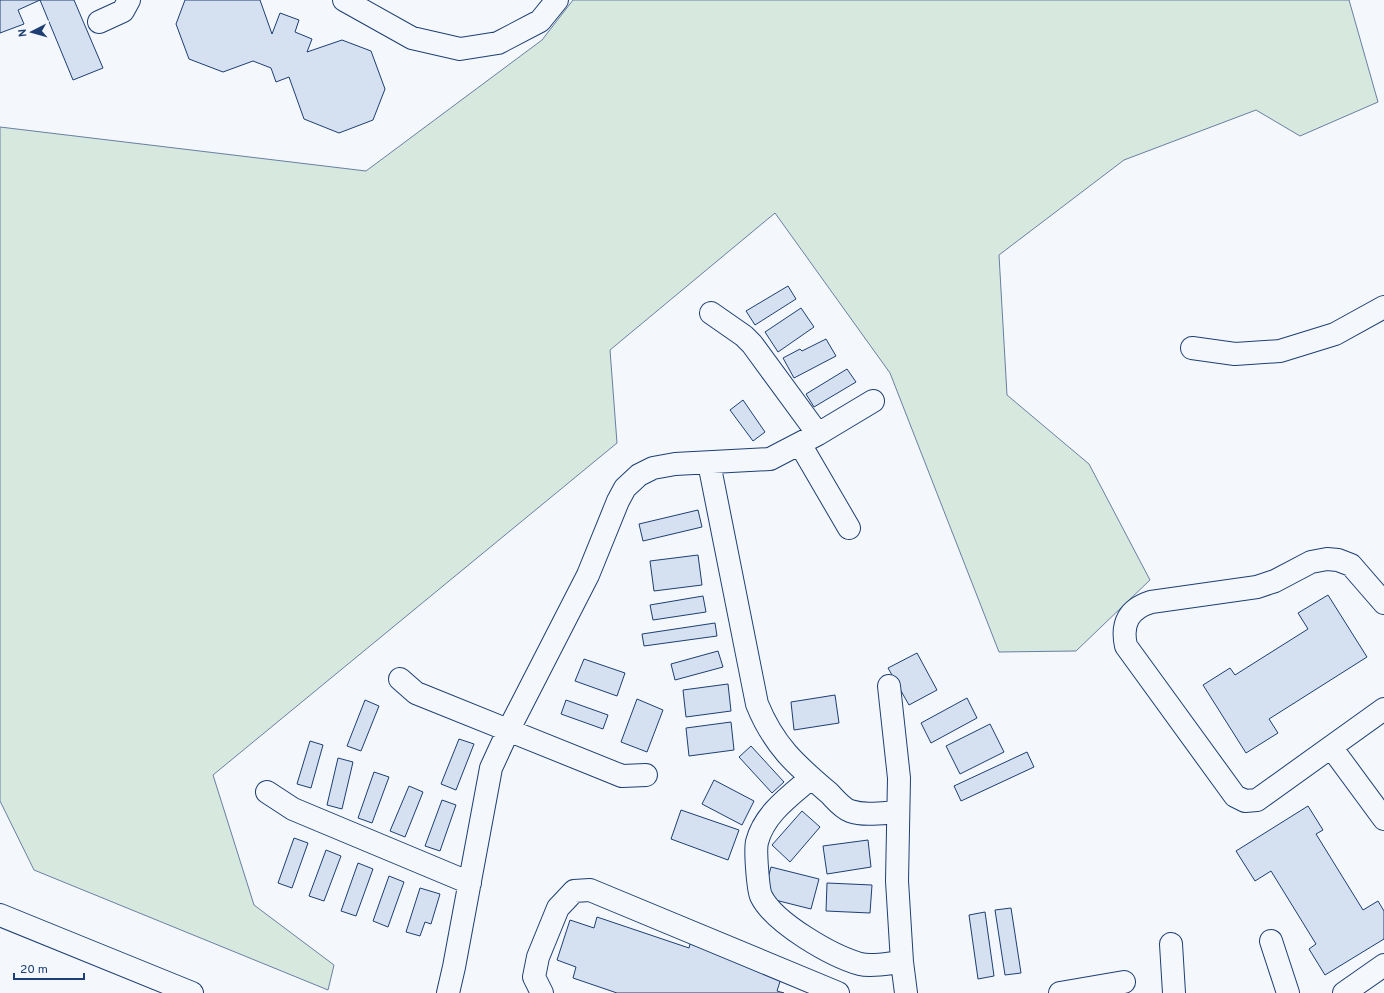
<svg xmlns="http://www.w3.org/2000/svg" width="1384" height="993" viewBox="0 0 1384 993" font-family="Overpass,sans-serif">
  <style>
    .green { fill: #d7e8df; stroke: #687fa3 }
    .building { fill: #d5e0f0; stroke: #1d3f73 }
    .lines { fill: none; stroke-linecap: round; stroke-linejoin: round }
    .minor-casing { stroke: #1d3f73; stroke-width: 24 }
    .highway-casing { stroke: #1d3f73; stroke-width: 24 }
    .minor { stroke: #f4f7fb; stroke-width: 22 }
    .highway { stroke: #f4f7fb; stroke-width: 22 }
  </style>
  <rect width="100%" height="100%" fill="#f4f7fb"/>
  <!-- green -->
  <path class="green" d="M573 0H1349L1378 102 1300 136 1256 110 1124 160 999 255 1007 395 1089 464 1150 580 1076 651 999 652 890 373 775 213 610 350 617 443 213 775 254 905 334 965 328 990 34 870 0 801V127L366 171 542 40Z"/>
  <!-- building -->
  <path class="building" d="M0 0H74L103 68 73 80 40 0 18 10 24 24 0 33Z
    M185 0H260L272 34 280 13 299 20 295 32 312 39 307 52 342 40 371 51 385 89 373 120 339 133 304 119 289 77 276 82 271 68 253 61 223 72 189 59 176 24Z
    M788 286 796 299 755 325 746 311Z
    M801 308 814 327 778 352 765 332Z
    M826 339 836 356 794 378 783 358 800 349 802 351Z
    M847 369 856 382 814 407 806 394Z
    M743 400 765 432 753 441 730 410Z
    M698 510 702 527 643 541 639 524Z
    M698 555 702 585 654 591 650 561Z
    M1328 595 1367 657 1269 719 1278 733 1246 753 1203 685 1230 668 1235 675 1308 629 1298 613Z
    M703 596 706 612 653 620 650 605Z
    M715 623 717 636 644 646 642 634Z
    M718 651 723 667 675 680 671 664Z
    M917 653 937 690 909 705 888 668Z
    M584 659 625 673 617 696 575 681Z
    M728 684 731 711 686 717 683 690Z
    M835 695 839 723 794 730 791 702Z
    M967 698 977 718 931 743 921 723Z
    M637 699 663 710 647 752 621 742Z
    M365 700 379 706 361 751 347 746Z
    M566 700 608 715 603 729 561 714Z
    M731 722 734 750 689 756 686 728Z
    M990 724 1004 752 960 774 946 746Z
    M459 739 474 744 456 790 441 784Z
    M310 741 323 745 311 788 297 784Z
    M751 746 784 782 772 793 739 757Z
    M1027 752 1034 767 961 801 954 786Z
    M338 758 353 762 342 809 327 805Z
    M374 772 389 777 372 823 358 818Z
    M714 780 754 801 742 825 702 804Z
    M409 786 423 792 405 837 390 831Z
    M442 800 456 805 440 851 425 846Z
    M1308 806 1323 830 1316 834 1363 910 1378 901 1384 911V939L1325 975 1309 949 1316 944 1271 871 1255 881 1236 851Z
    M681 810 739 830 728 860 671 839Z
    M802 811 820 827 790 862 772 845Z
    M294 838 308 843 292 888 278 883Z
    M868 840 871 867 827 874 823 846Z
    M326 850 341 856 324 901 309 896Z
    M358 863 373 869 356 916 341 911Z
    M771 867 819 879 811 909 763 897Z
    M389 876 404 882 388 927 373 921Z
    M827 883 872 885 870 913 826 911Z
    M420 888 440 894 431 924 425 922 420 936 406 932Z
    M1011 908 1021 973 1005 975 995 910Z
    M985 912 994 976 978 979 969 915Z
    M597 917 689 948 690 944 782 975 777 991 784 993H617L573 978 576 967 557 960 570 920 594 928Z"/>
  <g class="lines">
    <!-- minor casing -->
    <g class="minor-casing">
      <path id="minor" d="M344 0 412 38 460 49 498 43 540 21 557 0
        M99 22 123 11 129 0
        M711 313 744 336 752 344 818 434
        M1192 348 1235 354 1280 351 1335 334 1384 307
        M800 444 849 528
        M709 463 757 704C774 746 796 765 829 793 835 799 842 808 850 811 865 816 882 813 898 812
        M1384 603 1351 565 1338 560 1327 559 1311 562 1275 581 1257 587 1151 602C1129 609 1121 623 1126 646L1235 796 1245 801 1257 800 1384 709
        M400 679 416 693 622 776 646 775
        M889 686 899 778 897 881 902 962 906 993
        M1331 747 1384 819
        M811 778C790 796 764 814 757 842 755 850 758 889 761 896 774 923 832 956 860 964 873 967 889 963 902 962
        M267 792 293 809 470 883
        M1271 941 1288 993
        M1171 944 1174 993
        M448 993 454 967 491 768 508 731 588 575 618 501 625 488 639 475 653 468 675 464 770 459 818 434 873 401
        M542 993 534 977 538 957 558 908 574 891 590 890 838 993
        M1060 993 1124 982
        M1344 993 1384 965"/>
    </g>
    <!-- highway casing -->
    <g class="highway-casing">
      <path id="highway" d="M0 915 192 993"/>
    </g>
    <!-- minor -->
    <use href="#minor" class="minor"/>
    <!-- highway -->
    <use href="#highway" class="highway"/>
  </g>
  <!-- north arrow -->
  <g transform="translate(32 32) rotate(264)" stroke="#f4f7fb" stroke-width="3" paint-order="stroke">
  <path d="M0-3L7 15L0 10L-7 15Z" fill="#1d3f73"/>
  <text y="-6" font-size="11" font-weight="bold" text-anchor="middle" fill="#1d3f73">N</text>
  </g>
  <!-- scale -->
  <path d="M14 973v6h70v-6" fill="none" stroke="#1d3f73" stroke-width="2"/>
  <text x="20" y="973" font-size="12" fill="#1d3f73" stroke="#f4f7fb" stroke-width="3" paint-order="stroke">20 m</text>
</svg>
